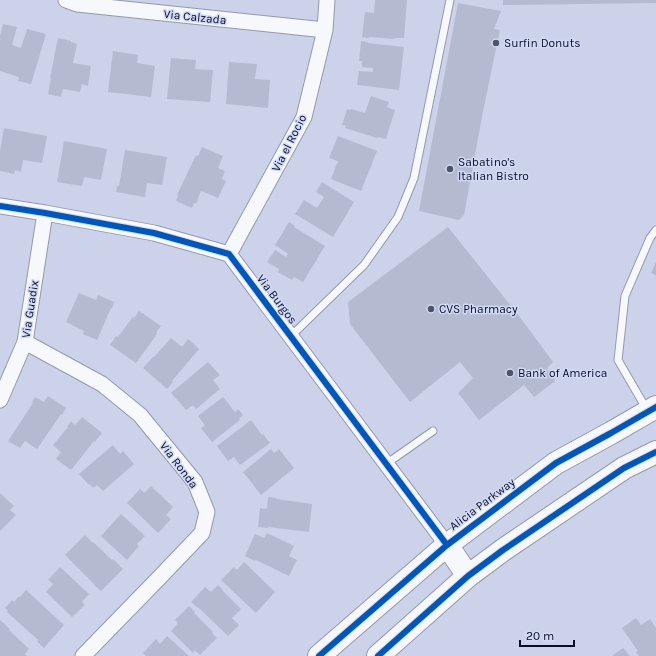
<svg xmlns="http://www.w3.org/2000/svg" width="656" height="656" viewBox="0 0 656 656" font-family="Karla,sans-serif">
  <style>
    .building { fill: #b4bacf }
    .lines { fill: none; stroke-linecap: round; stroke-linejoin: round }
    .lane-casing { stroke: #9399af; stroke-width: 9 }
    .street-casing { stroke: #9399af; stroke-width: 17 }
    .primary-casing { stroke: #9399af; stroke-width: 24 }
    .lane { stroke: #f7f8fc; stroke-width: 7 }
    .street { stroke: #f7f8fc; stroke-width: 15 }
    .primary { stroke: #f7f8fc; stroke-width: 22 }
    .cycleway-casing { stroke: #d0d9f6; stroke-width: 8 }
    .cycleway { stroke: #0057b8; stroke-width: 6 }
    .poi-dot { fill: #4d536a; stroke: #d0d9f6; stroke-width: 1.5 }
    .labels { text-anchor: middle; stroke-width: 3; stroke-linejoin: round; paint-order: stroke }
    .street-label { font-size: 12px; fill: #090e26; stroke: #d0d9f6 }
    .poi-label { font-size: 12px; fill: #090e26; stroke: #d0d9f6; text-anchor: start }
  </style>
  <rect width="100%" height="100%" fill="#ccd2e9"/>
  <!-- building -->
  <path class="building" d="M375 0H407L404 38H394V39L369 37V38L362 37 365 12 374 13Z
    M503 0H656V3L503 5Z
    M458 3 501 11 494 29 500 30 483 111 464 215 459 220 419 211Z
    M3 24 17 27 12 45 21 48 27 29 46 34 31 84 18 81 19 77 0 71V36Z
    M58 38 71 41V42L77 44 73 63 91 66 88 86 82 84 80 92 63 89 61 97 48 94 51 78H50Z
    M361 41 368 42 367 43 404 47 399 90 357 85 359 71 373 72V68L362 67V61H359Z
    M113 51 138 55 137 63 155 66 151 97 108 92Z
    M171 58 196 60 195 69 213 70 210 102 167 99Z
    M229 62 257 64 255 79 270 80 268 108 226 104Z
    M371 96 389 102 387 107 395 110 386 139 378 137 377 138 345 128 346 126 342 125 347 109 351 110V109L365 113Z
    M4 128 47 136 42 163 23 160 21 172 15 170 14 174 0 171V151Z
    M338 136 377 151 361 191 331 179 338 161 329 158Z
    M64 141 107 149 101 180 84 177 82 186 57 182Z
    M202 147 223 156 218 168 225 171 222 179 226 181 218 198 201 191 196 204 194 203 192 208 176 201 178 196 177 195 196 155 198 156Z
    M125 150 167 157 162 185 147 183 145 197 116 192 117 186H119Z
    M322 182 354 202 333 237 295 214 304 200 317 208 324 197 316 192Z
    M289 222 295 226 294 227 325 246 303 282 294 277 292 280 278 272 279 269 267 262 275 250 286 257 288 254 275 245Z
    M448 227 519 316 553 362 547 368 555 381 534 397 524 385 479 420 458 393 473 378 460 362 410 402 350 324 348 302Z
    M656 262V275L651 273Z
    M79 293 96 300 98 295 114 302 112 309 111 308 97 340 83 334 84 331 66 322Z
    M139 311 161 326 156 333 157 334 136 363 110 345 116 336 118 337 133 317 134 318Z
    M171 338 182 347 188 339 199 349 172 381 173 382 167 389 143 368 153 357H154Z
    M208 362 220 375 213 380 220 389 196 409 193 405 186 410 171 393Z
    M48 396 66 408 62 415 61 414 37 449 25 441 20 448 8 441 33 403 32 402 35 397 44 402Z
    M223 397 235 412 238 409 243 415 239 419 240 420 212 442 201 428 205 425 198 416Z
    M82 417 102 433 95 442 94 441 71 470 56 459 61 452 53 445 68 427H67L71 421 75 425Z
    M251 420 262 435 263 434 270 443 240 465 234 457 228 461 217 446Z
    M113 445 120 454 123 451 134 464 103 491 97 485 93 488 90 484 89 485 79 474Z
    M271 449 274 453 279 449 294 468 261 495 243 472Z
    M151 486 173 507 166 515 171 519 158 533 127 503 140 489 144 493Z
    M0 493 14 506 10 510 16 515 0 531Z
    M268 497 276 498V499L312 504 309 532 268 527V528L258 527 260 508 267 509Z
    M121 514 145 536 137 544 139 546 127 560 101 536Z
    M267 533 294 546 289 556 297 560 289 576 256 560 255 561 245 556 255 534 264 538Z
    M85 535 92 542H93L112 560 113 559 123 569 101 591 94 585H95L65 555Z
    M244 562 275 592 256 613 221 580 234 567 237 570Z
    M60 567 89 594 82 602 85 605 72 617 46 592 53 584 48 580Z
    M218 585 222 589V590L241 609 232 618 239 625 228 636 198 607V608L191 602 205 587 211 592Z
    M26 590 64 625 44 648 37 641 38 640 7 612 8 611 5 608 12 600 14 602 19 596 20 597Z
    M189 606 195 612 194 613 213 632 212 633 217 638 200 655 195 650 193 653 171 631 178 623 175 620Z
    M636 618 641 625 650 619 656 628V656H639L636 652 638 651 622 628Z
    M0 620 10 629 9 630 29 649 25 654 27 656H0Z
    M167 636 189 656H146L143 653 156 639 160 644Z
    M623 648 630 656H612Z"/>
  <g class="lines">
    <!-- lane casing -->
    <g class="lane-casing">
      <path id="lane" d="M291 336 364 265 398 217 414 178 450 0
        M647 410 618 360 625 296 650 238 656 230
        M386 464 433 431"/>
    </g>
    <!-- street casing -->
    <g class="street-casing">
      <path id="street" d="M66 0 77 4 325 30
        M0 206 45 213 154 233 229 254 447 545
        M229 254 304 117 325 30 327 0
        M25 342 102 384 140 415 195 482 207 512 202 533 158 579 83 656
        M0 400 25 342 45 213"/>
    </g>
    <!-- primary casing -->
    <g class="primary-casing">
      <path id="primary" d="M447 545 468 576
        M319 656 447 545 556 463 611 433 656 407
        M378 656 468 576 503 550 624 468 656 452"/>
    </g>
    <!-- lane -->
    <use href="#lane" class="lane"/>
    <!-- street -->
    <use href="#street" class="street"/>
    <!-- primary -->
    <use href="#primary" class="primary"/>
    <!-- cycleway casing -->
    <g class="cycleway-casing">
      <path id="cycleway" d="M0 206 45 213 154 233 229 254 447 545
        M319 656 447 545 556 463 611 433 656 407
        M378 656 468 576 503 550 624 468 656 452"/>
    </g>
    <!-- cycleway -->
    <use href="#cycleway" class="cycleway"/>
  </g>
  <!-- markers -->
  <g class="poi-dot">
    <circle cx="496" cy="43" r="4"/>
    <circle cx="450" cy="169" r="4"/>
    <circle cx="431" cy="309" r="4"/>
    <circle cx="510" cy="373" r="4"/>
  </g>
  <g class="labels">
    <!-- street labels -->
    <g class="street-label">
      <text transform="translate(195 17) rotate(6)" y="4">Via Calzada</text>
      <text transform="translate(289 143) rotate(-63)" y="4">Via el Rocio</text>
      <text transform="translate(277 299) rotate(53)" y="4">Via Burgos</text>
      <text transform="translate(30 309) rotate(-81)" y="4">Via Guadix</text>
      <text transform="translate(179 465) rotate(53)" y="4">Via Ronda</text>
      <text transform="translate(482 504) rotate(-37)" y="4">Alicia Parkway</text>
    </g>
    <!-- poi labels -->
    <g class="poi-label">
      <text x="504" y="47">Surfin Donuts</text>
      <text x="458" y="166">Sabatino's<tspan x="458" dy="14">Italian Bistro</tspan></text>
      <text x="439" y="313">CVS Pharmacy</text>
      <text x="518" y="377">Bank of America</text>
    </g>
  </g>
  <!-- scale -->
  <path d="M520 640v6h54v-6" fill="none" stroke="#090e26" stroke-width="2"/>
  <text x="526" y="640" font-size="12" fill="#090e26" stroke="#d0d9f6" stroke-width="3" paint-order="stroke">20 m</text>
</svg>
